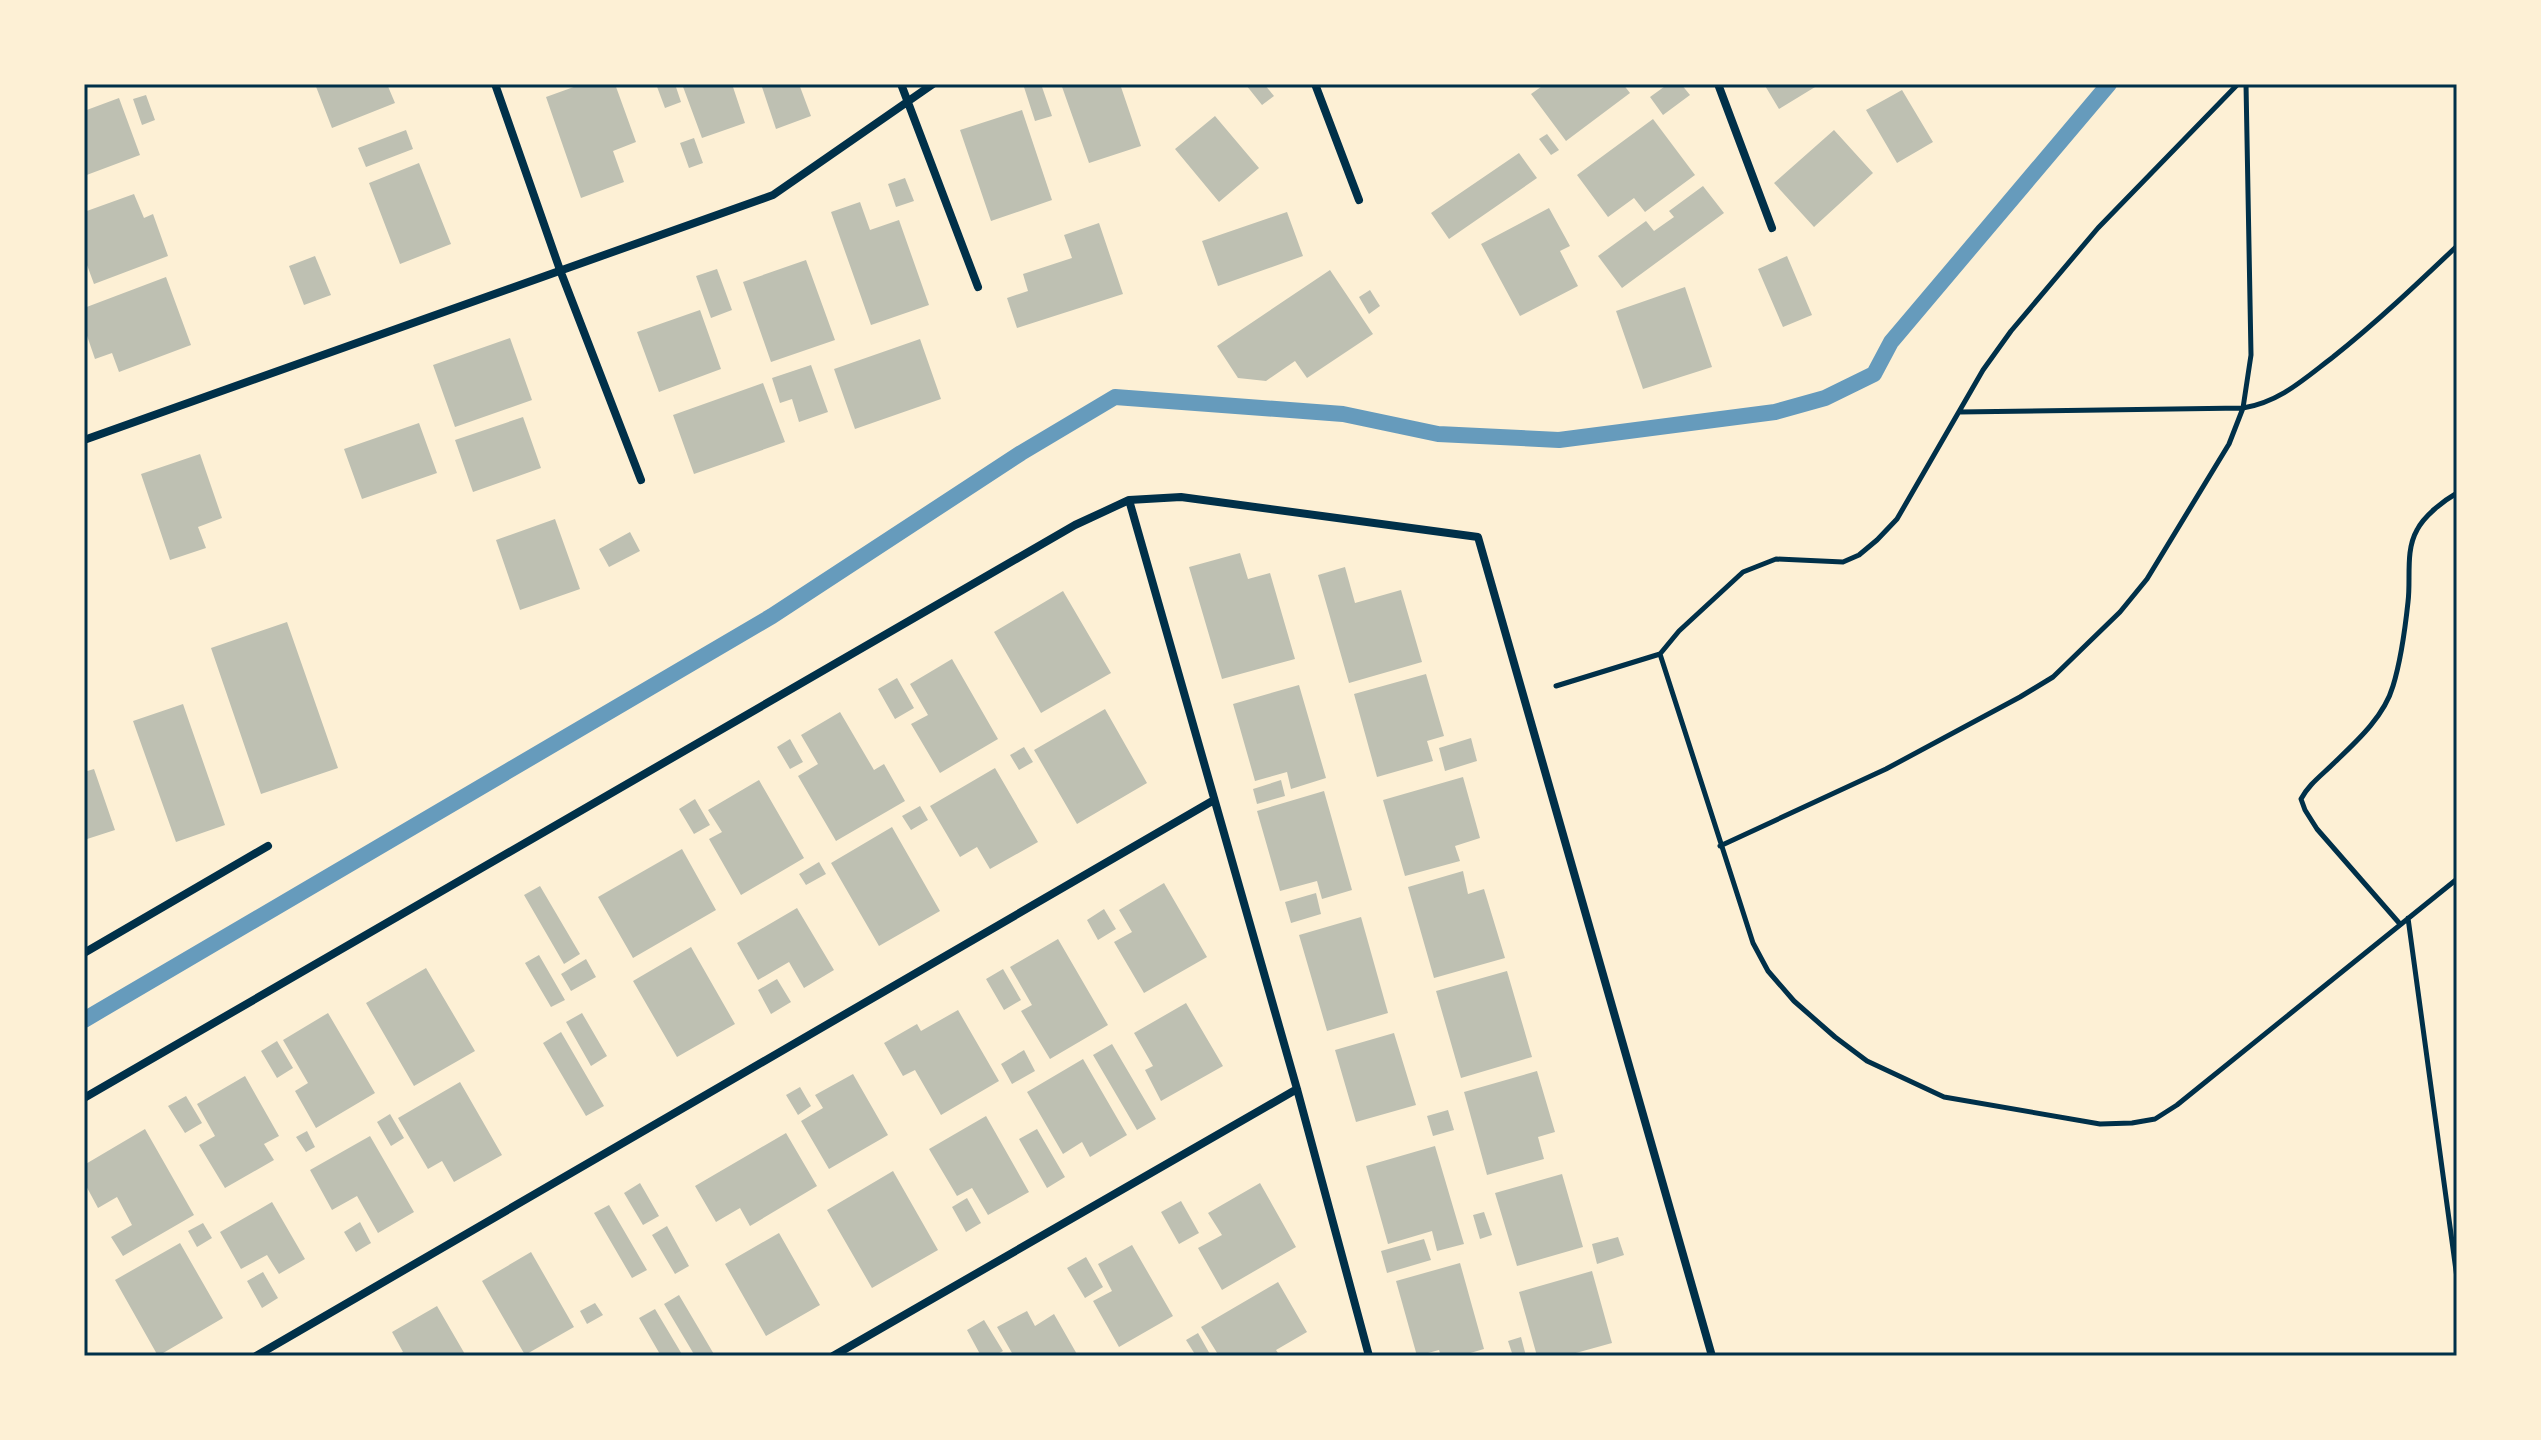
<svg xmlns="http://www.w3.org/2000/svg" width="2541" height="1440" viewBox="0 0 2541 1440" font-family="Overpass,sans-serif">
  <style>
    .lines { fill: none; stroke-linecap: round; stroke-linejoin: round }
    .stream { stroke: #669bbc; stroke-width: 16 }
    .building { fill: #bec0b2 }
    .path { stroke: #003049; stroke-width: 5 }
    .minor { stroke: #003049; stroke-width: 8 }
    .neatline { fill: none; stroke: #003049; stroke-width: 3 }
  </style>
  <rect width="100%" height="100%" fill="#fdf0d5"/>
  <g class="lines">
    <!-- stream -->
    <path class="stream" d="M84 1020 772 616 1021 453 1115 397 1343 414 1438 434 1559 440 1775 412 1825 398 1874 374 1891 342 2109 84"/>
  </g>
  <!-- building -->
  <path class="building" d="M315 84H387L395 103 332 128Z
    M582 84H615L636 142 613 151 624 182 581 198 546 97Z
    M656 84H675L681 102 665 108Z
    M682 84H732L745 123 702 138Z
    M761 84H799L811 116 776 129Z
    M1023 84H1041L1052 116 1035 121Z
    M1061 84H1120L1141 146 1089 163Z
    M1247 84H1264L1274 96 1262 105 1246 85Z
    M1545 84H1623L1630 93 1566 141 1531 94Z
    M1668 84H1681L1690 95 1663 115 1650 97Z
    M1764 84H1820L1779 109Z
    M1902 90 1933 142 1897 163 1866 110Z
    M146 95 155 120 142 125 133 99Z
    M119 98 140 155 84 176V111Z
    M1022 110 1052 200 991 221 960 130Z
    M1215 116 1259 168 1219 202 1175 149Z
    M1653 119 1695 175 1645 212 1634 198 1608 217 1577 175Z
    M406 130 413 149 366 167 358 148Z
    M1834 130 1873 173 1814 227 1774 183Z
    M1547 134 1559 150 1551 155 1539 139Z
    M694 138 703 163 689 168 680 143Z
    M1519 153 1537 178 1449 239 1431 213Z
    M419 163 451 244 400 264 369 183Z
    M905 178 914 201 896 207 888 184Z
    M1703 186 1724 213 1622 288 1598 256 1646 221 1654 231 1674 217 1669 211Z
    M134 194 144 218 153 214 168 256 94 284 84 257V212Z
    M860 202 870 230 899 220 929 305 871 325 831 212Z
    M1549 208 1570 246 1560 251 1578 286 1520 316 1481 244Z
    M1287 212 1303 256 1218 286 1202 241Z
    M1099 223 1123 294 1017 328 1007 298 1028 291 1023 274 1072 258 1064 235Z
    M315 256 331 295 304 305 289 266Z
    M1787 256 1812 315 1783 327 1758 269Z
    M806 260 835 340 771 362 743 282Z
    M717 269 732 310 711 318 696 276Z
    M1330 270 1373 334 1307 378 1295 361 1266 381 1238 378 1217 346Z
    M166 277 191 345 119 372 112 353 95 359 84 327V308Z
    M1685 287 1712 367 1643 389 1616 311Z
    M1370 290 1380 306 1369 314 1359 297Z
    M700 310 721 369 659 392 637 332Z
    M510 338 532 400 455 427 433 365Z
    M920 339 941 399 855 429 834 369Z
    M811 365 828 412 799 422 792 399 780 403 772 378Z
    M763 383 785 442 694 474 673 415Z
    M523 417 541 468 473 492 455 440Z
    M419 423 437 473 362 499 344 449Z
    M200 454 222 518 198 527 206 548 170 560 141 474Z
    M555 519 580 589 520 610 496 540Z
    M630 532 640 551 609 567 599 549Z
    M1240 553 1248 579 1270 573 1295 659 1222 679 1189 567Z
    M1345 567 1355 603 1401 590 1422 662 1349 683 1318 575Z
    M1063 591 1111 673 1041 713 994 632Z
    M287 622 338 768 261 794 211 648Z
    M952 659 998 739 940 773 911 724 928 715 910 684Z
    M1426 674 1444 736 1427 741 1433 761 1377 777 1354 694Z
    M897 678 914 708 895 719 878 689Z
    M1299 685 1326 778 1291 789 1287 772 1255 781 1233 704Z
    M183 704 225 825 176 842 133 721Z
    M1105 709 1147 783 1077 824 1034 750Z
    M840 712 874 770 884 764 905 801 836 841 798 776 818 764 801 735Z
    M1471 738 1477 761 1445 771 1439 748Z
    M790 739 803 762 790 769 777 747Z
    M1024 747 1033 762 1019 770 1010 755Z
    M995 768 1038 842 990 869 977 847 960 857 930 806Z
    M94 769 115 830 84 840V772Z
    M1463 777 1480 838 1455 846 1460 861 1405 876 1383 800Z
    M759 780 804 858 741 895 709 839 722 832 708 810Z
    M1281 780 1285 796 1257 804 1253 789Z
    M1324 791 1352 890 1322 899 1317 881 1280 891 1257 811Z
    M695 799 710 825 694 834 679 809Z
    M920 806 928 820 911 830 902 816Z
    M892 827 940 911 879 946 831 863Z
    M682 849 716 910 633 958 598 897Z
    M819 862 826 874 806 885 799 874Z
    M1463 871 1468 894 1484 889 1505 958 1434 978 1408 887Z
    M1164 883 1207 957 1144 993 1114 942 1132 932 1119 910Z
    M540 886 580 954 564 964 524 895Z
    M1316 893 1321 914 1291 923 1285 902Z
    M797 908 834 970 804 988 789 962 758 980 737 943Z
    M1104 909 1116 929 1098 940 1087 920Z
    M1361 917 1388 1013 1327 1031 1299 935Z
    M1058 939 1108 1025 1050 1059 1021 1011 1032 1005 1010 967Z
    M691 947 735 1024 677 1057 633 981Z
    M539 955 565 1000 551 1007 525 963Z
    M586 959 596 977 571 991 561 974Z
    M426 968 475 1051 414 1086 366 1003Z
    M1003 969 1021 1000 1004 1010 986 979Z
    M1507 971 1532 1057 1461 1078 1436 991Z
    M777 979 791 1002 771 1014 758 990Z
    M1186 1003 1223 1066 1161 1101 1145 1070 1153 1066 1134 1033Z
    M958 1010 999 1081 941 1115 915 1070 903 1076 884 1043 917 1024 921 1031Z
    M328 1013 375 1093 316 1128 295 1091 308 1083 283 1040Z
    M582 1013 607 1056 591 1066 566 1022Z
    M561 1032 604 1106 586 1116 543 1043Z
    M1394 1033 1416 1105 1356 1122 1335 1050Z
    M277 1041 293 1068 277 1078 261 1051Z
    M1112 1044 1156 1119 1137 1130 1093 1055Z
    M1024 1050 1035 1071 1012 1084 1001 1064Z
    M1083 1059 1127 1135 1090 1157 1082 1142 1063 1154 1027 1092Z
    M1537 1071 1555 1132 1538 1137 1544 1159 1487 1175 1464 1092Z
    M853 1074 888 1135 829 1169 801 1121 823 1108 815 1095Z
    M245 1076 279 1136 264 1144 274 1160 225 1188 199 1145 215 1136 197 1104Z
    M460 1082 502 1155 454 1182 442 1161 428 1169 398 1118Z
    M800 1087 811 1106 798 1115 786 1095Z
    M186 1096 202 1123 185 1133 168 1106Z
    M1448 1110 1454 1130 1433 1136 1427 1116Z
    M390 1114 404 1138 391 1146 377 1122Z
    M986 1116 1029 1192 988 1215 972 1188 957 1196 929 1149Z
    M145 1129 194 1215 123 1256 111 1237 132 1225 117 1197 98 1208 84 1182V1165Z
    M1037 1129 1065 1177 1047 1188 1019 1139Z
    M307 1131 315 1147 306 1152 296 1137Z
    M786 1133 817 1186 750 1226 740 1208 716 1222 695 1186Z
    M370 1136 414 1212 378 1233 357 1196 332 1210 310 1170Z
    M1435 1146 1464 1244 1437 1251 1432 1231 1388 1244 1366 1166Z
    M893 1171 938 1250 872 1288 827 1210Z
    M1562 1174 1583 1247 1517 1266 1495 1193Z
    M640 1183 659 1216 643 1225 624 1193Z
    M1260 1183 1296 1247 1222 1290 1198 1248 1222 1235 1208 1213Z
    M967 1198 981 1223 966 1232 952 1207Z
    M1181 1201 1199 1233 1179 1244 1161 1212Z
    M272 1202 305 1259 279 1274 267 1255 241 1269 220 1232Z
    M609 1205 647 1270 632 1278 594 1213Z
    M1484 1212 1492 1235 1480 1239 1473 1215Z
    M360 1222 371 1243 356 1252 344 1232Z
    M203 1223 212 1238 197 1247 188 1231Z
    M667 1226 689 1266 675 1274 652 1235Z
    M779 1233 820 1305 766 1336 725 1264Z
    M1618 1237 1624 1255 1597 1264 1592 1244Z
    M1424 1239 1431 1260 1387 1273 1381 1251Z
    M180 1243 223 1318 158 1356 115 1280Z
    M1132 1245 1173 1316 1119 1347 1093 1301 1112 1291 1098 1264Z
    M531 1252 574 1327 525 1355 482 1281Z
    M1086 1257 1103 1287 1085 1298 1067 1268Z
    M1460 1263 1484 1349 1460 1356H1441L1439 1350 1417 1356 1396 1281Z
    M1592 1271 1612 1343 1565 1356H1537L1519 1292Z
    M263 1272 278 1298 262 1308 247 1281Z
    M1278 1282 1307 1332 1276 1350 1280 1356H1219L1201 1327Z
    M679 1295 715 1356H695L664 1304Z
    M595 1303 603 1315 587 1324 580 1311Z
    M437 1306 466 1356H395L403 1352 392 1332Z
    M655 1309 683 1356H661L639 1318Z
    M1027 1311 1035 1326 1054 1314 1078 1356H1008L1012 1353 997 1327Z
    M984 1320 1003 1351 994 1356H981L967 1330Z
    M1198 1333 1211 1356H1196L1186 1340Z
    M1521 1337 1526 1356H1513L1508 1341Z"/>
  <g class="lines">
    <!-- path -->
    <path class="path" d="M1959 412 2243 408 2251 355 2246 84
      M1660 654 1679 631 1743 572 1776 559 1843 562 1859 555 1877 540 1897 519 1983 370 2011 331 2098 228 2238 84
      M1556 686 1660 654 1753 943 1768 971 1794 1001 1835 1037 1867 1061 1944 1097 2100 1124 2132 1123 2155 1119 2177 1105 2457 879
      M1720 846 1886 769 2020 697 2053 677 2120 612 2147 579 2229 444 2243 408C2280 402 2304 379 2333 357 2377 322 2417 284 2457 246
      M2408 918 2457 1278
      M2400 924 2317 829 2305 810 2301 799C2309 784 2322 775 2334 763 2356 742 2384 717 2393 686 2401 660 2405 630 2408 602 2411 579 2405 551 2417 530 2424 516 2443 501 2457 493"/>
    <!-- minor -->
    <path class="minor" d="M495 84 560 270 641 480
      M901 84 978 287
      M1315 84 1359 200
      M1718 84 1772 228
      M84 440 773 195 933 84
      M1129 500 1297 1089 1369 1356
      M84 953 268 846
      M84 1098 1075 525 1129 500 1181 497 1478 537 1712 1356
      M256 1356 1214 800
      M833 1356 1297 1089"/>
  </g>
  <!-- border -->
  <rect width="2541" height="1440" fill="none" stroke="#fdf0d5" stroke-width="172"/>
  <rect x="86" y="86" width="2369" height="1268" class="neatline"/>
</svg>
